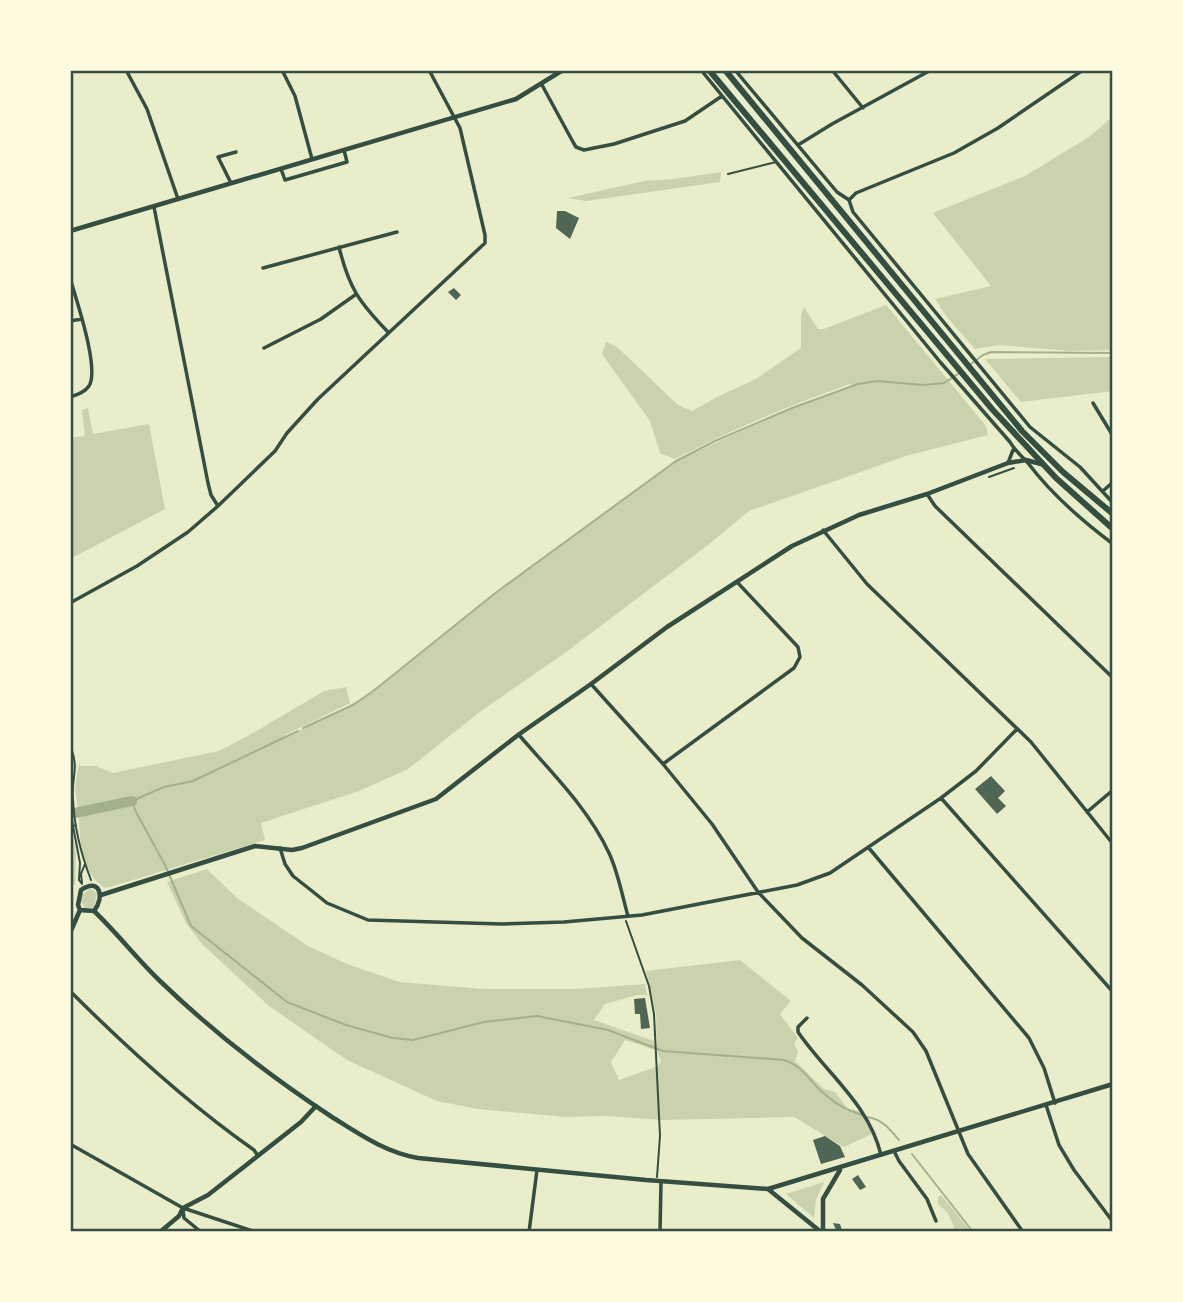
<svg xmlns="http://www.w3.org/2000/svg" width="1183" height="1302" viewBox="0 0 1183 1302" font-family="Figtree,sans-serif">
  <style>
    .green { fill: #cad2ad }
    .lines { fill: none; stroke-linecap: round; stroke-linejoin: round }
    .stream { stroke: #a3b18a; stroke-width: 2 }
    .river { stroke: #a3b18a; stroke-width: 10 }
    .building { fill: #4f6655 }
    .path { stroke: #344e41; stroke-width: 2 }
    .service { stroke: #344e41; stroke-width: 2 }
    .minor { stroke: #344e41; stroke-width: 3.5 }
    .tertiary { stroke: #344e41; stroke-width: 4.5 }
    .trunk { stroke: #344e41; stroke-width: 6 }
    .neatline { fill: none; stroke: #344e41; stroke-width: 2.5 }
  </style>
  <rect width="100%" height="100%" fill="#e9edc9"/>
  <!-- green -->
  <path class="green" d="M1113 116V350L1070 351 999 345 975 349 947 317 935 299 991 286 933 213 1025 176 1089 137Z
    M721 172 720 182 586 201 568 198 644 181 674 179Z
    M886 305 986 426 988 435 906 456 749 511 708 545 562 655 481 711 408 769 359 791 261 823 265 840 110 887 105 888C81 874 79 837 79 811L103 805 78 809 75 789 79 763 81 766H96L113 773 219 751 253 733 324 691 346 687 350 703 285 735 286 737 344 709 377 688 494 594 676 461 792 408 851 387 850 384C790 405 731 430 675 459L660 453 650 421 602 354 606 342 616 346 678 405 692 411 719 396 756 379 801 348V315L804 307 818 329H824Z
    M1113 357V391L1021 402 985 359Z
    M88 408 93 434 149 424 165 509 70 559V438L85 436 82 410Z
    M70 821 76 853 75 885 70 883Z
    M207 869 237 898 308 946 347 964 399 982 484 989H575L645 984 647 995H637L605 1004 594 1020 654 1041 655 1050 625 1040 611 1062 619 1080 658 1066 661 1060 657 1052 656 1013 646 971 740 960 791 1001 780 1014 798 1038 794 1043 798 1052 795 1061 824 1089 835 1092 848 1109 861 1111 872 1134 844 1147 794 1117 662 1120 605 1116 566 1117 478 1109 437 1101 347 1060 269 1006 202 944 186 923 167 882Z
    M90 888 97 893 94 907 85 909 81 901 82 895Z
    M824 1182 816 1200 814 1218 786 1194Z
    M941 1195 971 1232H956L948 1213 938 1204V1197Z"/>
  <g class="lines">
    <!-- stream -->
    <path class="stream" d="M971 364 983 355 991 352 1113 353
      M303 728 355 704 377 688 494 594 676 461 715 441 792 408 858 384 877 381 923 385 944 383 958 374
      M298 731 193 781 164 787 132 801 136 812 165 865 191 926 287 1002 346 1025 393 1038 413 1040 484 1022 537 1016 608 1030 663 1051 784 1060C804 1066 811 1084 827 1096 837 1105 849 1111 862 1115
      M867 1117C882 1119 890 1129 899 1140
      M912 1154 973 1232"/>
    <!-- river -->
    <path class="river" d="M70 814 132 801"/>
  </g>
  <!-- building -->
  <path class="building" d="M557 211H565L579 218 570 239 556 228Z
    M454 288 461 295 456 300 448 292Z
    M991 776 1005 791 998 798 1006 806 997 814 975 789Z
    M645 998 650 1028 641 1029 640 1014H635L634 999Z
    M825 1136 840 1146 845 1157 821 1164 813 1140Z
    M858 1175 866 1187 860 1190 852 1179Z
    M833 1223 840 1224 842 1230 837 1232Z"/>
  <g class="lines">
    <!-- path -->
    <path class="path" d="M989 477 1014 468
      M70 745C80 770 71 776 73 799 74 826 81 854 91 880
      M73 805 70 807 73 826
      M76 825 73 826 80 863 79 880 82 884
      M82 883 81 874 85 864
      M626 921 649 986 654 1014 660 1136 657 1177"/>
    <!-- service -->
    <path class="service" d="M728 174 776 162"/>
    <!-- minor -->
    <path class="minor" d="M126 70 147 109 178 199
      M282 70 295 96 312 159
      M701 70 941 363 1010 442C1015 451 1022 456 1028 463 1052 495 1081 520 1113 544
      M735 70 837 192 849 200 853 212 1030 427 1080 467 1113 503
      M832 70 863 108
      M542 85 573 142 576 147 584 150 614 144 685 121 722 96
      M798 145 832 124 931 70
      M281 169 285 180 347 162 344 150
      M231 183 218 157 236 152
      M849 200 856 193 954 153 998 128 1083 70
      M154 207 208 483 211 495 218 506
      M339 247C349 288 359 302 388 332
      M263 268 397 232
      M70 278C76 299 100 369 89 386 85 392 77 395 70 397
      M70 321 82 319
      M264 348 321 319 355 295
      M1093 403 1113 436
      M1008 463 1013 450
      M1103 491 1113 482
      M927 494 935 506 1113 678
      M823 530 867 584 1031 742 1113 844
      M70 603 137 566 188 532 218 506 275 451 287 433 318 399 485 243V235L460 128 429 70
      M591 684 663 764 712 824 758 892 802 938 862 985 913 1032 926 1051 968 1154 1023 1232
      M519 735C551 772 588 808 609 853 618 872 622 895 628 916
      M663 764 794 668 800 657 798 647 737 582
      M941 798 1113 992
      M1087 812 1113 790
      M868 847 1029 1038 1044 1068 1055 1103
      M280 848 285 864 293 876 312 891 327 903 368 920 502 924 564 922 642 915 797 885 830 873 941 798 976 771 1017 729
      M70 991C128 1049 187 1103 254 1150L258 1156
      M807 1018 798 1027V1032C826 1073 869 1104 881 1155
      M1046 1105 1059 1145 1074 1170 1113 1222
      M70 1144 183 1208 256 1232
      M894 1151 899 1161 927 1199 936 1221
      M183 1210 184 1218 201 1232
      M529 1232 537 1170
      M660 1232 661 1182"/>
    <!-- tertiary -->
    <path class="tertiary" d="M70 231 516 99 563 70
      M101 895 255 846 292 850 302 848 436 799 518 735 591 684 667 627 792 546 859 515 927 494 1008 463 1026 460 1041 464
      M80 910 78 905 81 890C100 877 105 897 94 911
      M80 910 94 911
      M94 911C117 933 137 959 160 981 213 1032 271 1077 332 1117 361 1135 385 1152 418 1158L646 1180 768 1189 1113 1084
      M70 933 80 910
      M768 1189 821 1232
      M160 1232 179 1216 183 1208 208 1195 301 1122 316 1106
      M823 1232V1199L840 1170 838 1168"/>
    <!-- trunk -->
    <path class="trunk" d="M709 70 992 409 1056 478 1113 529
      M725 70 1022 431 1063 472 1113 514"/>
  </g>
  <!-- border -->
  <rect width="1183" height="1302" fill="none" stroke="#fefae0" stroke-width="144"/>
  <rect x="72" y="72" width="1039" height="1158" class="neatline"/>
</svg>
